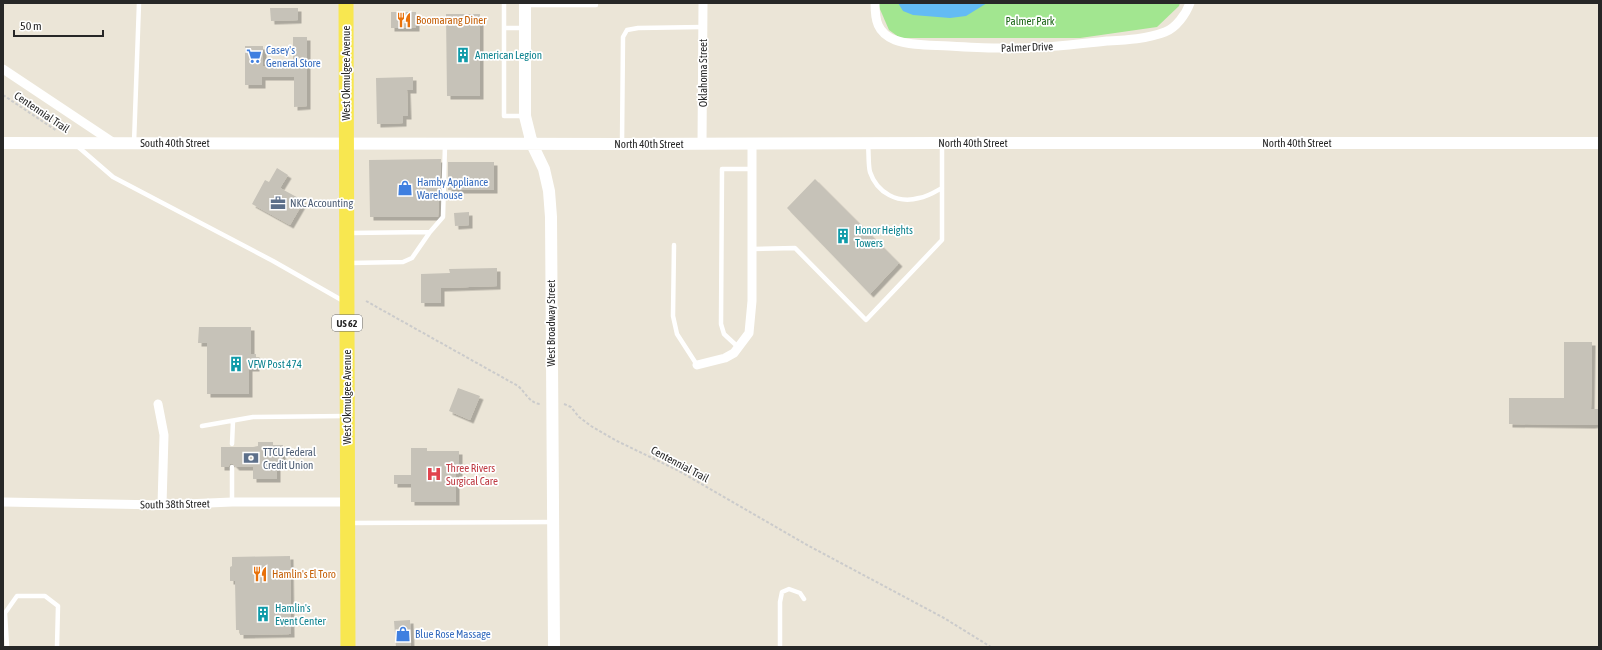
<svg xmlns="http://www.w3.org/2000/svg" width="1602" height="650" viewBox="0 0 1602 650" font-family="'Asap Condensed',sans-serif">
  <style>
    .green { fill: #a2e690 }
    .water { fill: #63bbf4 }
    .building { fill: #c6c2b8; filter: url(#shadow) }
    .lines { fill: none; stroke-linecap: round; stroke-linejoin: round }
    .path { stroke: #cbcbcb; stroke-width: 2; stroke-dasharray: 3 2; stroke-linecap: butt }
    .service { stroke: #fff; stroke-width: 4.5 }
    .minor { stroke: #fff; stroke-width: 9 }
    .tertiary { stroke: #fff; stroke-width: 12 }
    .primary { stroke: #f8e750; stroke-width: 15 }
    .labels { text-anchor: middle; stroke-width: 3.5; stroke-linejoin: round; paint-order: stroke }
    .shield { fill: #fff; stroke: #686868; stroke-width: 1 }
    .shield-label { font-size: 10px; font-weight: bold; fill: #272727 }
    .food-label { font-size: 11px; fill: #c56008; stroke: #fff; text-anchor: start }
    .park-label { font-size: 11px; fill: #1b6615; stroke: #fff }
    .street-label { font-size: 11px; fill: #272727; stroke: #fff }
    .shop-label { font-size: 11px; fill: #366cbe; stroke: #fff; text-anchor: start }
    .culture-label { font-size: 11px; fill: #0d838f; stroke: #fff; text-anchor: start }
    .service-label { font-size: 11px; fill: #4e5e75; stroke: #fff; text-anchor: start }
    .health-label { font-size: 11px; fill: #be3a42; stroke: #fff; text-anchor: start }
  </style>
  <defs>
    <filter id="shadow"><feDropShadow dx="3.5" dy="3.5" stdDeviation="0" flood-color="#0004"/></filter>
  </defs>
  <rect width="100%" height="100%" fill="#ebe5d7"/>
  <!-- green -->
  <path class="green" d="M879 3H1180L1179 6 1157 27 1080 38H900L889 30 879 7Z"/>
  <!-- water -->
  <path class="water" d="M898 3H987L966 16 950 18 913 15 903 11Z"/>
  <!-- building -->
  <path class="building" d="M270 8H298V20L271 21Z
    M391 12H416V28H391Z
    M446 14H480V96H447Z
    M293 37H307V106L294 107V77H262V85H245V46H263V66H293Z
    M413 77V90H407L408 116H403V123L377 124 376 78Z
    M441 159 438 217H370L369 160Z
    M448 162H494V190H448Z
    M277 168 288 175 280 188 304 201 290 225 252 204 265 180 269 182Z
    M815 179 899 263 870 294 787 208Z
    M469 212V225L455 226 454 213Z
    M497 268V286L441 288V303H421V274L450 273 449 269Z
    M199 327H251V354H256V368H249V394H207V343H198Z
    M1564 342H1592L1591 409H1599V424L1591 425 1509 424V398H1564Z
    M458 388 480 396 470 420 449 411Z
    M258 442H273V445H283L282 461H277V479H253V467H236L232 463 230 464 228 467H221V447H253L258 446Z
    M411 448H427V451H459V473H456V502H411V484H394V475H411Z
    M290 556 291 634 240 635V630H236L235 581H230V567L232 566V557Z
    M410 620 411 647H396L394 621Z"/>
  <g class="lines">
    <!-- path -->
    <path class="path" d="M3 95 57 131
      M366 301 518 386C526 393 530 404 541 404
      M564 404 571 407 579 417 591 426 617 441 677 470 809 546 944 618 991 647"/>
    <!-- service -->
    <path class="service" d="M504 3V116H524
      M526 5H596
      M504 28H524
      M134 143 139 3
      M622 143 623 37 627 30 638 28 703 27
      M76 145 113 177 273 261 345 302
      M868 145C869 153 868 164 870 172 877 193 898 204 919 198 927 197 935 192 942 188
      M350 233 430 232
      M674 245 673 316 677 334 697 365
      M752 249 795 248 866 320 942 240V143
      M350 263 403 262 412 258 430 232 443 217 445 145
      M738 347 724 334 721 324 722 169H752
      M202 426 253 417 346 416
      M232 444 233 421
      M232 467V502
      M350 523 553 522
      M7 647 5 613 17 596H45L58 606 57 647
      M780 647V602L782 592 789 589 800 593 804 599"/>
    <!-- minor -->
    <path class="minor" d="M875 3C875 20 877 33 895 40 911 46 931 45 949 46 965 47 982 48 998 48 1034 49 1071 45 1107 41 1126 40 1147 39 1165 32 1176 28 1186 14 1190 3
      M3 69 114 143
      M702 144 703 3
      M697 365 725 358 734 353 749 333 752 301V144
      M158 404 164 435 162 505
      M3 502 162 505 232 502H347"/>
    <!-- tertiary -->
    <path class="tertiary" d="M525 3V116L532 144 544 169 549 191 551 217 554 647
      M3 143 622 144 942 143H1599"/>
    <!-- primary -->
    <path class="primary" d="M346 3 348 647"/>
  </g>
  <!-- icons -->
  <defs>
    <g id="restaurant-bare" transform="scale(1.2)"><path d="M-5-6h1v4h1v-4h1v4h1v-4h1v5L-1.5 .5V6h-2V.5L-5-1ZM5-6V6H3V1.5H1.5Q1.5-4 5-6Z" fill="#e8710a" stroke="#fff" stroke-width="2.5" paint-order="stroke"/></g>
    <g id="building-bare" transform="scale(1.2)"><path d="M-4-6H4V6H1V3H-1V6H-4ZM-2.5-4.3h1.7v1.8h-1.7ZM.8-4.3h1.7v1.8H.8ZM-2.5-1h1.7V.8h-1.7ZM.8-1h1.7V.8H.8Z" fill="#0f9aa8" stroke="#fff" stroke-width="2.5" paint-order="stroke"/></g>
    <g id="supermarket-bare" transform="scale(1.2)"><path d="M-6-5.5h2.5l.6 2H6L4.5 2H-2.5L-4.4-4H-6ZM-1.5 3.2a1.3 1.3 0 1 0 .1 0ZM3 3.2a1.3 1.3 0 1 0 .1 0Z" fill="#3f7fe0" stroke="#fff" stroke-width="2.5" paint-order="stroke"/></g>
    <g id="shop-bare" transform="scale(1.2)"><path d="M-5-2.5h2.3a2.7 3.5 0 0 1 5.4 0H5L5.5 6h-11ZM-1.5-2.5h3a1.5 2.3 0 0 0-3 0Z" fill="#3f7fe0" stroke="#fff" stroke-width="2.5" paint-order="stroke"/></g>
    <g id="office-bare" transform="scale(1.2)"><path d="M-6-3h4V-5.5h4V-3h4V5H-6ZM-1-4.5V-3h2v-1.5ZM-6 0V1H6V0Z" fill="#5c6f8a" stroke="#fff" stroke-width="2.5" paint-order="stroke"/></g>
    <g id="bank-bare" transform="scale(1.2)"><path d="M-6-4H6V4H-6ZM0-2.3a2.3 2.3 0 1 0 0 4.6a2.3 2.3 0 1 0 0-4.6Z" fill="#5c6f8a" stroke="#fff" stroke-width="2.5" paint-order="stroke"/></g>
    <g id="hospital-bare" transform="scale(1.2)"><path d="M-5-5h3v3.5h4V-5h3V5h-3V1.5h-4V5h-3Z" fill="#e0444e" stroke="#fff" stroke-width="2.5" paint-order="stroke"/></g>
  </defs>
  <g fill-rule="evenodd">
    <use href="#restaurant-bare" x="404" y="20"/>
    <use href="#building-bare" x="463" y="55"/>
    <use href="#supermarket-bare" x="254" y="56"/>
    <use href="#shop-bare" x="405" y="188"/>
    <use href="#office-bare" x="278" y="203"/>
    <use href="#building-bare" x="843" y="236"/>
    <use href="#building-bare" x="236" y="364"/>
    <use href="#bank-bare" x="251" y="458"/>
    <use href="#hospital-bare" x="434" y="474"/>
    <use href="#restaurant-bare" x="260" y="574"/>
    <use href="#building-bare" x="263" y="614"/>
    <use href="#shop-bare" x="403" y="634"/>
  </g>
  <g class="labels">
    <!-- shield labels -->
    <rect class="shield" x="332" y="315" width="30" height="16" rx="3"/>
    <g class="shield-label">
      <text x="347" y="327">US 62</text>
    </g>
    <!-- food labels -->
    <g class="food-label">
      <text x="416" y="24">Boomarang Diner</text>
      <text x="272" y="578">Hamlin's El Toro</text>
    </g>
    <!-- park labels -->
    <g class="park-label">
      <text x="1030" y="25">Palmer Park</text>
    </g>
    <!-- street labels -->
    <g class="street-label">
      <text transform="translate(1027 47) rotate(-2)" y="4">Palmer Drive</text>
      <text transform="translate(346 73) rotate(-90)" y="4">West Okmulgee Avenue</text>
      <text transform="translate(703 73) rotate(-90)" y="4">Oklahoma Street</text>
      <text transform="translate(42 112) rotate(34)" y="4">Centennial Trail</text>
      <text x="175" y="147">South 40th Street</text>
      <text x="973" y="147">North 40th Street</text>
      <text x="1297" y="147">North 40th Street</text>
      <text x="649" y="148">North 40th Street</text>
      <text transform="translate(551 323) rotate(-90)" y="4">West Broadway Street</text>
      <text transform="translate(347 397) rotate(-90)" y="4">West Okmulgee Avenue</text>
      <text transform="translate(680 464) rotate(28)" y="4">Centennial Trail</text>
      <text transform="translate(175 504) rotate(-1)" y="4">South 38th Street</text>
    </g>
    <!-- shop labels -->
    <g class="shop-label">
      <text x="266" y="54">Casey's<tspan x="266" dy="13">General Store</tspan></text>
      <text x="417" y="186">Hamby Appliance<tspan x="417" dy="13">Warehouse</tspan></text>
      <text x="415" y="638">Blue Rose Massage</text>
    </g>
    <!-- culture labels -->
    <g class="culture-label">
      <text x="475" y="59">American Legion</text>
      <text x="855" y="234">Honor Heights<tspan x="855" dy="13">Towers</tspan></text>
      <text x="248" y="368">VFW Post 474</text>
      <text x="275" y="612">Hamlin's<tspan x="275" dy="13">Event Center</tspan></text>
    </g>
    <!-- service labels -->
    <g class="service-label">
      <text x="290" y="207">NKC Accounting</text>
      <text x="263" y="456">TTCU Federal<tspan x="263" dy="13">Credit Union</tspan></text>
    </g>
    <!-- health labels -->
    <g class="health-label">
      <text x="446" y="472">Three Rivers<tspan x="446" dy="13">Surgical Care</tspan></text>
    </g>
  </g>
  <!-- border -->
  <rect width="1602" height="650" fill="none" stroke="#272727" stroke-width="8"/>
  <!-- scale -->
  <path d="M14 30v6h89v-6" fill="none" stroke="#272727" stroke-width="2"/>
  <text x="20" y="30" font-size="12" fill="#272727" stroke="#ffffff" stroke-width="3" paint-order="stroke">50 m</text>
</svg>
